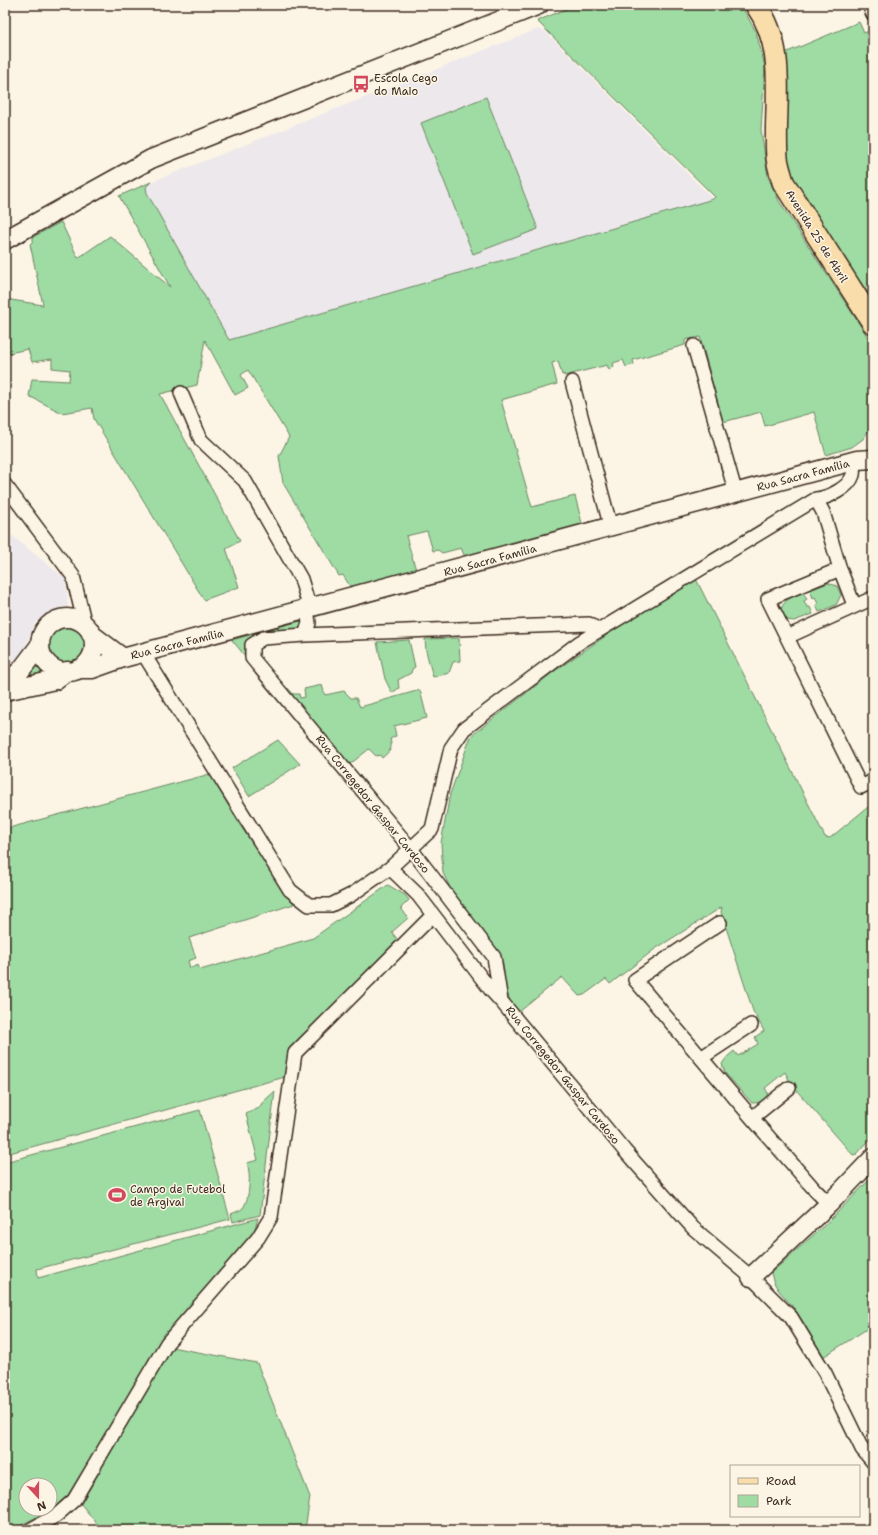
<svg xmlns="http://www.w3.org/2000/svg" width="878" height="1535" viewBox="0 0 878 1535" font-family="'Shantell Sans',sans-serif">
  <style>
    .built { fill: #ede8ec }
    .green { fill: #9edca4; stroke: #6c8361; fill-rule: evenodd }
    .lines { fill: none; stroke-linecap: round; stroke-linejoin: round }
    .street-casing { stroke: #3b2a1e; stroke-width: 16 }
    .secondary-casing { stroke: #3b2a1e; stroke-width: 21 }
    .primary-casing { stroke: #3b2a1e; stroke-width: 24 }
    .street { stroke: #fcf5e5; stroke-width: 13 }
    .secondary { stroke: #fcf5e5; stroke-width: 18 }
    .primary { stroke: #f9deab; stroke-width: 21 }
    .labels { text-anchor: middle; stroke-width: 3; stroke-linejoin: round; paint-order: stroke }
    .poi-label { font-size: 11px; fill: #3b2a1e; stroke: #fcf5e5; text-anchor: start }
    .street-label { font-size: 11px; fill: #3b2a1e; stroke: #fcf5e5 }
  </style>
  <rect width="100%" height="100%" fill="#fcf5e5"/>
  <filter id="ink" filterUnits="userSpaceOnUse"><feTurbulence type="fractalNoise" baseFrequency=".025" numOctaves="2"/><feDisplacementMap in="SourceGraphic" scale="8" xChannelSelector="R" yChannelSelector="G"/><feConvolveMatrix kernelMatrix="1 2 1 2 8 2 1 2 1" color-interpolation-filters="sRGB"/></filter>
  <g filter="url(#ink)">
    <!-- built -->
    <path class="built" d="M538 29 546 32 713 199 229 340 147 193 146 187 151 182Z
      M5 530 66 579 68 607 52 610 35 623 25 648 5 672Z"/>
    <!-- green -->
    <path class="green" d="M576 5H741L756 32 765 66 761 130 768 177 779 201 873 345V424L863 439 852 447 826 455 814 412 765 426 761 412 723 422 700 337 685 340V345L633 360 634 364 626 367 623 360 613 363 614 366 609 370 607 365 564 376V374L562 375 558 361 552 363 557 384 501 400 532 507 575 496 583 527 465 557 461 548 442 553 438 550 433 551 427 531 406 536 416 570 351 588 343 575 339 576 283 483 279 456 289 437 248 370 241 375 248 388 235 395 205 340 197 385 160 394 240 541 226 548 239 587 204 600 94 419 92 408 62 413 29 396 32 379 69 381 70 370 52 368V359L32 362 28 349 9 353 5 337V299L43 305 30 244 33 241V237L61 222 78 258 110 236 170 287 119 196 151 182 146 187 147 193 229 340 713 199 715 197 537 21Z
      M859 22 864 33 873 29V279L865 288 873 300V309L795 182 787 156V61L785 53Z
      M486 97 538 229 473 254 421 123Z
      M696 579 825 837 830 838 873 803V1136L857 1154 853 1155 791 1084 785 1072 765 1088 768 1093C765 1101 759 1103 752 1103L725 1073 722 1064 727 1057 734 1051 738 1056 758 1044 755 1037 764 1031 753 1011 721 912 722 907 655 949 610 984 606 979 584 995 579 996 562 977 519 1012 511 1003 505 987 500 954 453 894 443 873 441 843 450 794 471 736 556 670 642 611Z
      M828 583 837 586 841 595 836 605 819 612 816 605 818 604 815 597 813 598 810 590Z
      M803 592 807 599 804 601 807 607H810L813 614 794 621 787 620 781 609C785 598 794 596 803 592Z
      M300 621 301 623H304L302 630 279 632 245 656 232 640Z
      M48 646a19 19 0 1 1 38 0a19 19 0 1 1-38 0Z
      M459 638 460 661 453 662 449 673 433 677 426 651 425 639Z
      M409 640 415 667 412 669 411 673 398 680 399 688 392 693 385 679 377 642Z
      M35 663 44 675 21 679Z
      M322 685 325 695 344 691 351 698H356L360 707 420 690 427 718 394 726 396 736 390 739C393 749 390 751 382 758L380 755 376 756 369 749 349 765 287 693 288 688 293 694H299L300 698 305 697 304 689Z
      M278 740 300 764 249 796 232 768Z
      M210 774 240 825 294 904 189 938 196 958 188 961 190 968 198 965 200 970 313 938 388 885 405 895 409 900 401 908 408 918 392 932 399 942 290 1051 285 1077 6 1154 9 1161 200 1110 230 1219 37 1269 38 1278 258 1218 254 1232 248 1242 162 1342 68 1495 55 1507 12 1530H5V829ZM26 1485H50V1509H26Z
      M275 1091 260 1215 233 1222 231 1214C235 1212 240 1211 243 1208 250 1199 251 1173 247 1163L258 1160 246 1114 259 1108 262 1103Z
      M873 1176V1325L823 1357C814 1342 806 1326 796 1311 787 1298 774 1290 771 1273L828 1222Z
      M171 1347 257 1363 310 1497 305 1530H102L81 1504Z"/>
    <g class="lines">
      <!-- street casing -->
      <g class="street-casing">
        <path id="street" d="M869 5 873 14
          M694 346 736 494
          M572 382 611 528
          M181 393 201 440 245 481 301 579 310 609
          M5 485 73 576 85 625
          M816 499 823 512 840 569 768 599 861 787 873 781
          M840 569 854 605
          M307 610 309 623 305 635 263 638 252 645V658L411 849 494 957 501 1001 624 1150 693 1228 751 1277 791 1317 825 1373 862 1449 873 1462
          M305 635 589 624 599 630
          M787 637 873 598
          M143 653 290 890 309 905H331L351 895 390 868 432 829 451 748 464 729 580 642 816 499C828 498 849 488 853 475 854 471 853 466 853 462
          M390 868 418 895 490 989 501 1001
          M720 923 635 980 752 1118 815 1190 829 1204
          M701 1058 751 1025
          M752 1118 789 1088
          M30 1530 57 1515 74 1500 167 1343 258 1238 271 1217 295 1053 432 916"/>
      </g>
      <!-- secondary casing -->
      <g class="secondary-casing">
        <path id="secondary" d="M5 240 151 159 539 5
          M40 645a27 27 0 1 1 54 0a27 27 0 1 1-54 0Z
          M91 634 123 658
          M78 669H92L123 658 857 460 873 459
          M5 684 21 670 40 645
          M5 691 55 680 67 671
          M751 1277 829 1204 873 1158"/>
      </g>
      <!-- primary casing -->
      <g class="primary-casing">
        <path id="primary" d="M756 5C789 51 773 106 777 158 778 166 781 174 783 182L873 323"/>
      </g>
      <!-- street -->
      <use href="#street" class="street"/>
      <!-- secondary -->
      <use href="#secondary" class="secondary"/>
      <!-- primary -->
      <use href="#primary" class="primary"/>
    </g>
  </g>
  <!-- icons -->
  <defs>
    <g id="bus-bare" transform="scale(1.38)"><path d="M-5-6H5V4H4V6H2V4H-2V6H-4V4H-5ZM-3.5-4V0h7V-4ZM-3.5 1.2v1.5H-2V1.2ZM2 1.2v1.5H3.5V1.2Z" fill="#d1495b" stroke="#fcf5e5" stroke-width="2.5" paint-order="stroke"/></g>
    <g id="stadium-bare" transform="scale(1.38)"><path d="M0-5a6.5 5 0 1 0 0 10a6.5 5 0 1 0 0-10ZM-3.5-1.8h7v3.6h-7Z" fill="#d1495b" stroke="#fcf5e5" stroke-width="2.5" paint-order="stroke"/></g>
  </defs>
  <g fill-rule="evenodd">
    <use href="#bus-bare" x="361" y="84"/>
    <use href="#stadium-bare" x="117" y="1195"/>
  </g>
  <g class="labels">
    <!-- poi labels -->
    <g class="poi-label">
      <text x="374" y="82">Escola Cego<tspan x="374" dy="13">do Maio</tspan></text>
      <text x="130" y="1193">Campo de Futebol<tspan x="130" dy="13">de Argivai</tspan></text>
    </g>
    <!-- street labels -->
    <g class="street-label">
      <text transform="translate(817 236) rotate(58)" y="4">Avenida 25 de Abril</text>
      <text transform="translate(803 475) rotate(-15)" y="4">Rua Sacra Família</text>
      <text transform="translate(490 560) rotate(-15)" y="4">Rua Sacra Família</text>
      <text transform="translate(177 644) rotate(-14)" y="4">Rua Sacra Família</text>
      <text transform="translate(373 804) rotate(51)" y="4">Rua Corregedor Gaspar Cardoso</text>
      <text transform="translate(563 1075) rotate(51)" y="4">Rua Corregedor Gaspar Cardoso</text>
    </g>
  </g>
  <!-- margin -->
  <rect width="878" height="1535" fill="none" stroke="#fcf5e5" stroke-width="20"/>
  <rect x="10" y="10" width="858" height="1515" fill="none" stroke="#3b2a1e" stroke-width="1.5" filter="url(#ink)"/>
  <!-- legend -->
  <rect x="730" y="1465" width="130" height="52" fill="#fcf5e5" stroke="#afa495"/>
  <rect x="738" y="1478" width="20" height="6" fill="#f9deab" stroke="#afa495"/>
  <text x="766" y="1485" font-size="12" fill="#3b2a1e">Road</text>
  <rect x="738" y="1495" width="20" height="12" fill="#9edca4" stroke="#afa495"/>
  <text x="766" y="1505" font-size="12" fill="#3b2a1e">Park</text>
  <!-- north arrow -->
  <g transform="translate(38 1497) rotate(159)"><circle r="19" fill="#fcf5e5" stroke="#afa495"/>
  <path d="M0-3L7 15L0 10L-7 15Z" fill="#d1495b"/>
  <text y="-6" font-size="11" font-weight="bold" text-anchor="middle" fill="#3b2a1e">N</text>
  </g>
</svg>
